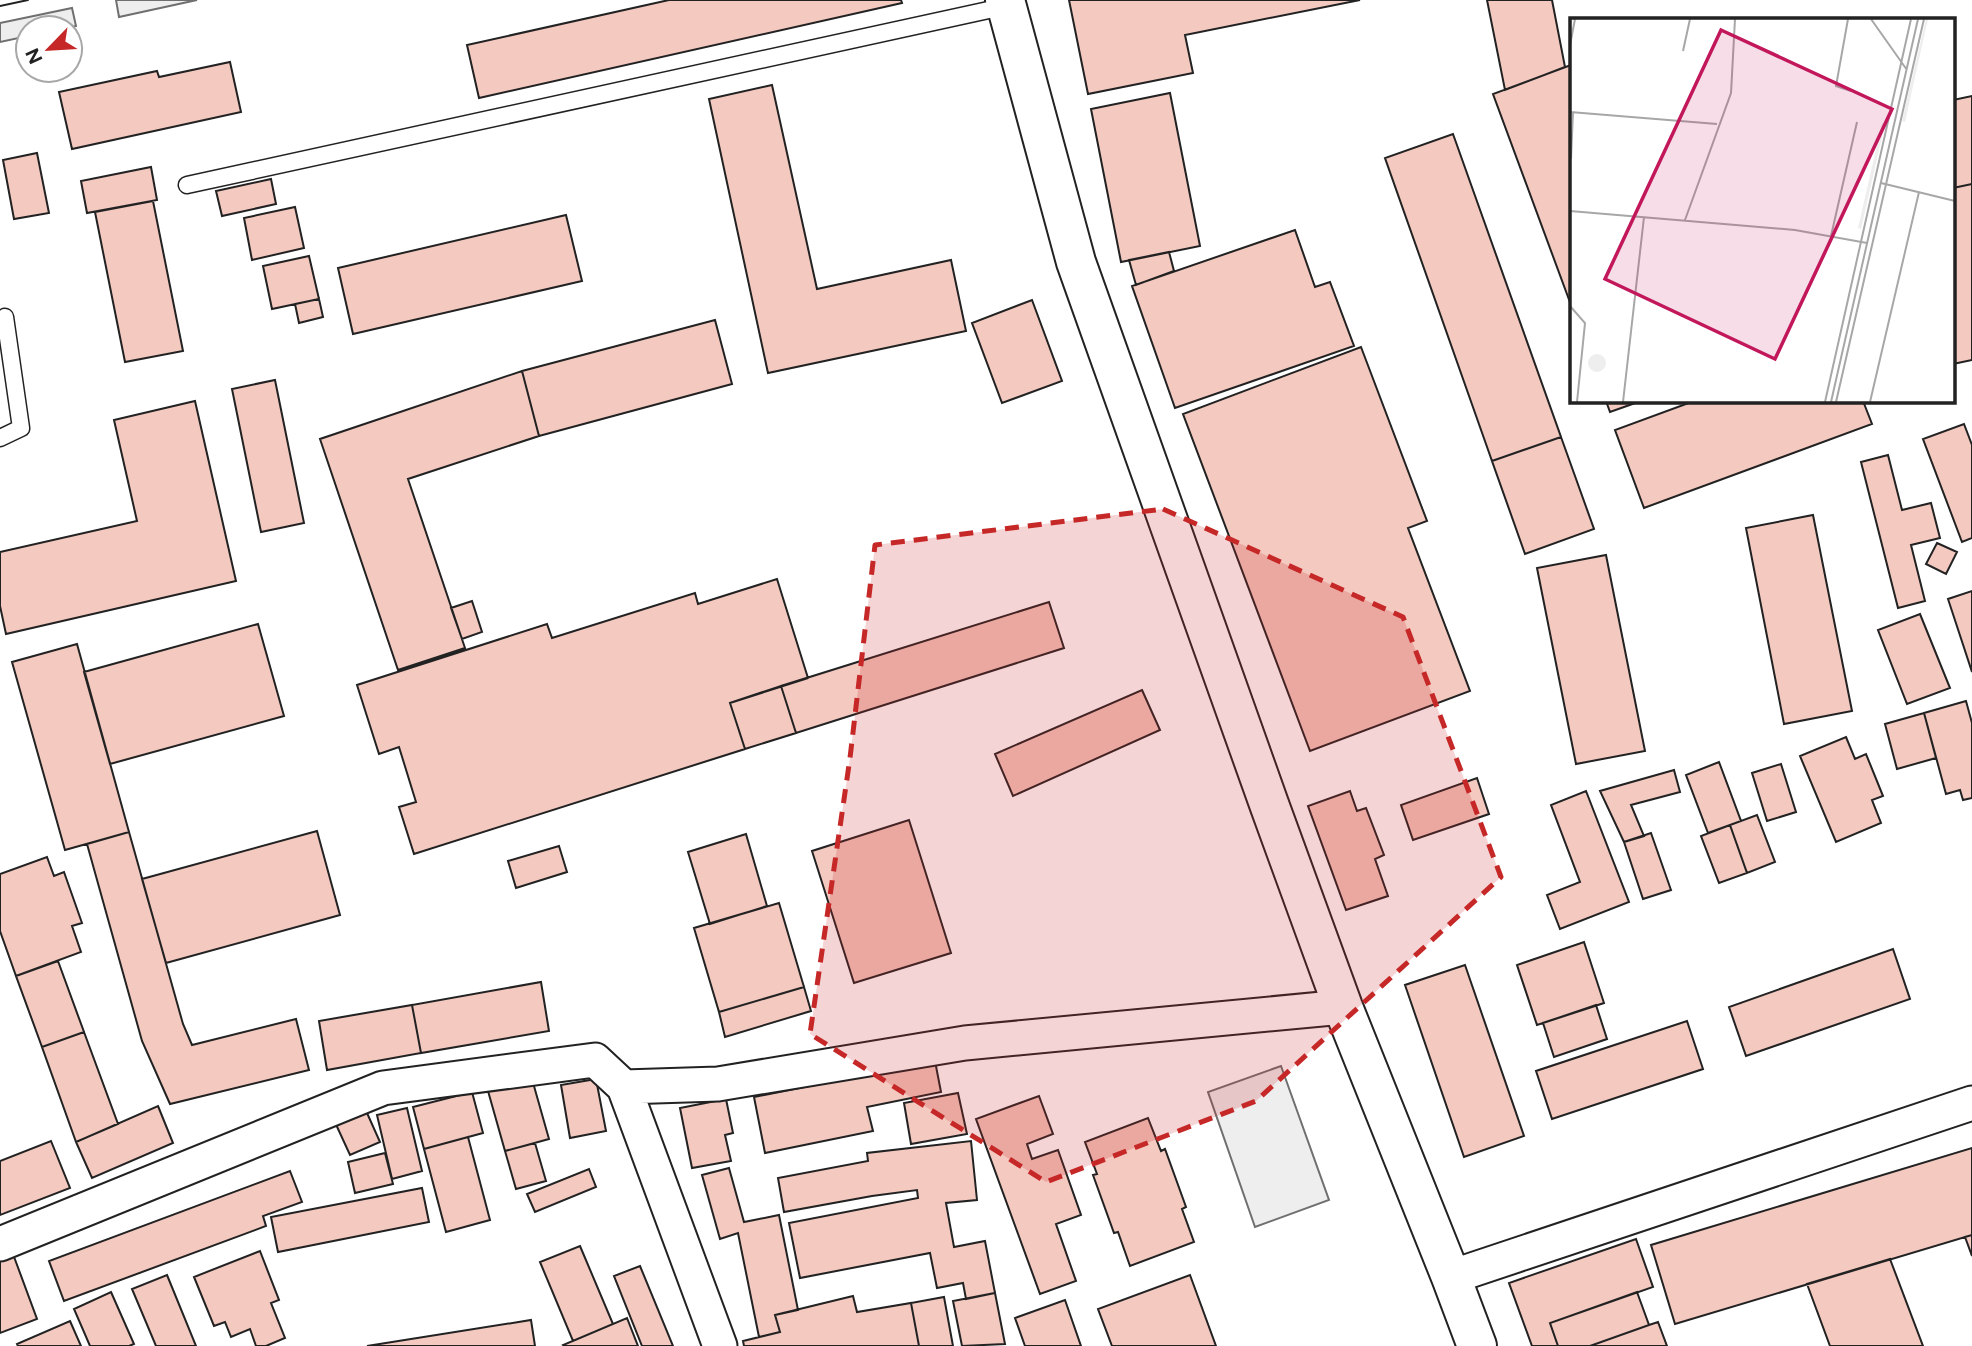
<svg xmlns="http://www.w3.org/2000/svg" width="1972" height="1346" viewBox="0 0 1972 1346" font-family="Figtree,sans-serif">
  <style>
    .green { fill: #eee; stroke: #6f6f6f; stroke-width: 2 }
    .building { fill: #f3c9c0; stroke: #222; stroke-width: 2 }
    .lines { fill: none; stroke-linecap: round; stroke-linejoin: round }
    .service-casing { stroke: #222; stroke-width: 19 }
    .minor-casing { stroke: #222; stroke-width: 37 }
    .tertiary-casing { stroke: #222; stroke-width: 42 }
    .service { stroke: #fff; stroke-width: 16 }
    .minor { stroke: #fff; stroke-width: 33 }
    .tertiary { stroke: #fff; stroke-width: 38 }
    .tram { stroke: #222; stroke-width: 2 }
    .marked { fill: #c62828; fill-opacity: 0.2; stroke: #c62828; stroke-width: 5; stroke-dasharray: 14 9; stroke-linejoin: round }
    .inset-road { fill: none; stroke: #a7a7a7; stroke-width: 2 }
    .view { fill: #c2185b; fill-opacity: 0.15; stroke: #c2185b; stroke-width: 3.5 }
    .inset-edge { fill: none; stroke: #222; stroke-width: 3.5 }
  </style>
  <rect width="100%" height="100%" fill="#fff"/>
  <!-- green -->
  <path class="green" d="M116 0H197L119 17Z
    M72 8 76 26 66 28H28V36L0 42V23Z
    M1281 1066 1329 1200 1255 1227 1208 1092Z"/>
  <!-- building -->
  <path class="building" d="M669 0H901L902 3 479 98 467 45Z
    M1069 0H1360L1185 35 1193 73 1088 94Z
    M1487 0H1552L1565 67 1505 90Z
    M230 62 241 112 72 149 59 92 157 71 159 77Z
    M1571 65V305L1493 94Z
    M772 85 817 289 951 260 966 331 768 373 709 99Z
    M1170 93 1200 246 1121 262 1091 109Z
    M1972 96V184L1953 188V100Z
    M1453 134 1561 437 1492 461 1385 158Z
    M37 153 49 213 14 219 3 160Z
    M151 167 157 200 87 213 81 181Z
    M271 179 276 204 222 216 216 191Z
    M1972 184V360L1953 364V188Z
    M153 201 183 351 125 362 95 212Z
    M295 207 304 248 252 260 244 218Z
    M566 215 582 281 353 334 338 268Z
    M1295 230 1315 287 1330 282 1354 346 1175 408 1132 286Z
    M1169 252 1174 271 1136 285 1129 260Z
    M309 256 319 299 272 309 263 266Z
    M319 299 323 317 299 323 295 304Z
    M1032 300 1062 381 1002 403 972 323Z
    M715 320 732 384 539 436 522 371Z
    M1361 347 1427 521 1408 528 1470 691 1310 751 1183 414Z
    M522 371 539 436 408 479 465 648 398 670 320 439Z
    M275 380 304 523 261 532 232 389Z
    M195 401 236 581 6 634 0 606V552L137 521 114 420Z
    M1606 401H1641L1610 412Z
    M1694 401H1863L1872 424 1644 508 1615 430Z
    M1964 424 1972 445V538L1962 542 1923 439Z
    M1561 437 1594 529 1525 554 1492 461Z
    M1888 455 1902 510 1931 503 1940 538 1911 545 1925 601 1898 608 1861 462Z
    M1813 515 1852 711 1784 724 1746 528Z
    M1937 543 1957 552 1946 574 1926 564Z
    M1606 555 1645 751 1576 764 1537 568Z
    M777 579 808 678 730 703 745 749 414 854 399 807 416 802 399 747 379 754 357 685 547 624 552 638 695 593 698 604Z
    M1972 591V672L1948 599Z
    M472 601 482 632 462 639 451 608Z
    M1049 602 1064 648 796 733 781 686Z
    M1920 614 1950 688 1907 704 1878 630Z
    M258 624 284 716 110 764 84 672Z
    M77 644 129 832 65 850 12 662Z
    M781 686 796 733 745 749 730 703Z
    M1142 690 1160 730 1013 796 995 754Z
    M1966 701 1972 723V798L1963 800 1960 790 1946 794 1924 713Z
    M1924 713 1936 758 1897 769 1885 724Z
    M1846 737 1855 759 1866 754 1883 796 1872 800 1881 823 1836 842 1800 756Z
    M1719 762 1741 821 1708 833 1686 775Z
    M1781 764 1796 812 1767 821 1752 773Z
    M1674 770 1680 792 1631 805 1644 836 1624 842 1600 791Z
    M1477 778 1489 814 1413 840 1401 805Z
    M1350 791 1357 811 1366 808 1384 855 1375 859 1388 896 1346 910 1308 806Z
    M1586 791 1629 902 1560 929 1547 895 1580 882 1551 805Z
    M1757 815 1775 862 1747 873 1730 825Z
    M909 820 951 953 854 983 812 851Z
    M1730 825 1747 873 1719 883 1701 836Z
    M317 831 340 915 166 963 142 879Z
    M129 832 183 1024 192 1045 296 1019 309 1070 170 1104 142 1041 87 844Z
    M1651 833 1671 890 1643 899 1624 842Z
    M746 834 767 906 710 924 688 852Z
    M559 846 567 872 516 888 508 861Z
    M47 857 54 876 64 872 82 923 72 926 81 952 16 976 0 931V874Z
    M779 903 804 987 719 1012 694 928Z
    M1584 942 1604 1003 1537 1025 1517 965Z
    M1893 949 1910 999 1746 1056 1729 1007Z
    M58 961 84 1032 42 1047 16 976Z
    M1465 965 1524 1136 1464 1157 1405 985Z
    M541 982 549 1031 421 1053 412 1005Z
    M804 987 811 1011 725 1037 719 1012Z
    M412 1005 421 1053 327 1070 319 1021Z
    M1596 1005 1607 1039 1554 1057 1543 1023Z
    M1687 1021 1703 1069 1552 1119 1536 1071Z
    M84 1032 118 1124 76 1142 42 1047Z
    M935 1061 941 1092 867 1107 873 1131 765 1153 754 1097Z
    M532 1079 549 1139 505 1151 488 1091Z
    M596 1079 606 1131 570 1138 561 1085Z
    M472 1092 483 1133 424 1149 413 1107Z
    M958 1093 967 1134 911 1144 904 1103Z
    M1039 1096 1053 1134 1027 1144 1032 1159 1058 1150 1081 1215 1056 1224 1076 1281 1040 1294 976 1119Z
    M726 1099 733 1133 725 1135 731 1161 692 1168 680 1108Z
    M363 1104 380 1142 350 1155 333 1118Z
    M158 1106 173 1143 92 1178 76 1142Z
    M407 1108 422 1171 392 1179 377 1115Z
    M1148 1118 1161 1151 1165 1149 1186 1207 1182 1209 1194 1242 1130 1266 1118 1232 1114 1233 1093 1175 1097 1174 1085 1142Z
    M468 1137 490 1220 446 1232 424 1149Z
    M51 1141 70 1188 0 1215V1161Z
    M971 1141 977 1200 946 1203 954 1247 985 1241 995 1293 966 1299 963 1283 937 1288 930 1253 800 1278 789 1223 918 1198 917 1190 872 1196 784 1212 778 1178 868 1161 867 1153Z
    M535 1143 546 1181 516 1189 505 1151Z
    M1972 1148V1235L1675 1324 1651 1245Z
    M385 1153 393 1184 355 1193 348 1162Z
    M729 1168 744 1222 779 1215 798 1310 775 1315 780 1332 759 1337 738 1233 720 1239 702 1175Z
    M589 1169 596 1187 535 1212 527 1194Z
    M290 1171 302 1202 263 1216 266 1226 64 1301 49 1261Z
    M422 1188 429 1222 278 1252 271 1217Z
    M1972 1235V1256L1965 1237Z
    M1636 1239 1653 1287 1550 1323 1558 1346H1532L1509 1283Z
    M580 1246 613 1324 573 1341 540 1262Z
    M260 1251 279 1300 271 1303 285 1338 266 1346H256L250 1329 231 1337 225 1322 214 1326 194 1277Z
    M13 1254 37 1319 0 1333V1258Z
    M1890 1259 1923 1346H1830L1807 1284Z
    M640 1266 673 1346H642L614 1276Z
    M167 1275 196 1346H156L132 1289Z
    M1190 1275 1216 1346H1112L1098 1309Z
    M111 1292 134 1344 129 1346H90L74 1309Z
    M1637 1292 1649 1325 1590 1346H1558L1550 1323Z
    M995 1293 1005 1344 962 1346 953 1301Z
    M853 1296 857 1312 911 1303 919 1346H744L743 1341 780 1332 775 1315Z
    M944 1297 953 1346H919L911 1303Z
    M1065 1300 1081 1346H1025L1015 1318Z
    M627 1318 638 1346H564L563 1345Z
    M531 1320 535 1346H367Z
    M70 1321 81 1346H18L17 1344Z
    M1658 1322 1667 1346H1590L1649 1325Z"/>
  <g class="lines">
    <!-- service casing -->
    <g class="service-casing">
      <path id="service" d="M187 185 1007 6
        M0 438 21 428 5 317"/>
    </g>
    <!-- minor casing -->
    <g class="minor-casing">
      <path id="minor" d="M624 1087 720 1346
        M0 1244 383 1088 595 1060 624 1087 718 1084 965 1043 1343 1007
        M1451 1277 1972 1103"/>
    </g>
    <!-- tertiary casing -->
    <g class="tertiary-casing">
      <path id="tertiary" d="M1005 0 1076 262 1269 804 1343 1007 1451 1277 1477 1346"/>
    </g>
    <!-- service -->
    <use href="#service" class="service"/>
    <!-- minor -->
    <use href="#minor" class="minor"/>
    <!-- tertiary -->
    <use href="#tertiary" class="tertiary"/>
    <!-- tram -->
    <path class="tram" d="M0 6 28 0"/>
  </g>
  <!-- marked area -->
  <path class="marked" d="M1163 509 1403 617 1501 877 1256 1101 1046 1182 810 1034 850 758 875 545Z"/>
  <!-- overview -->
  <g transform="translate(1570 18)">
    <rect width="385" height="385" fill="#fff"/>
    <path d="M356 1H358L335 104 332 103ZM312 105 315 106 291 211 288 210ZM18 345a9 9 0 1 1 18 0a9 9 0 1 1-18 0Z" fill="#eee"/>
    <path class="inset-road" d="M278 1 266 68 281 73M301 1 337 52M0 27 5 1M113 33 120 1M0 94 147 106M1 141 3 94M311 165 385 183M0 193 225 212 297 225M115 202 161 75 165 1M261 218 287 104M0 288 15 305 7 384M53 384 74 199M255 384 341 1M261 384 348 1M266 384 354 1M300 384 349 174"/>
    <path class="view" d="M151 12 322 91 205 341 35 261Z"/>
    <rect width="385" height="385" class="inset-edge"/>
  </g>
  <!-- north arrow -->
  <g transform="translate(49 49) rotate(245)"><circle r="33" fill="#ffffff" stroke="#a7a7a7" stroke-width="2"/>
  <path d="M0-5L12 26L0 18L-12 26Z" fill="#c62828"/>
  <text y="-10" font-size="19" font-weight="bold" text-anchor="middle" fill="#222222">N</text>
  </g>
</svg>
